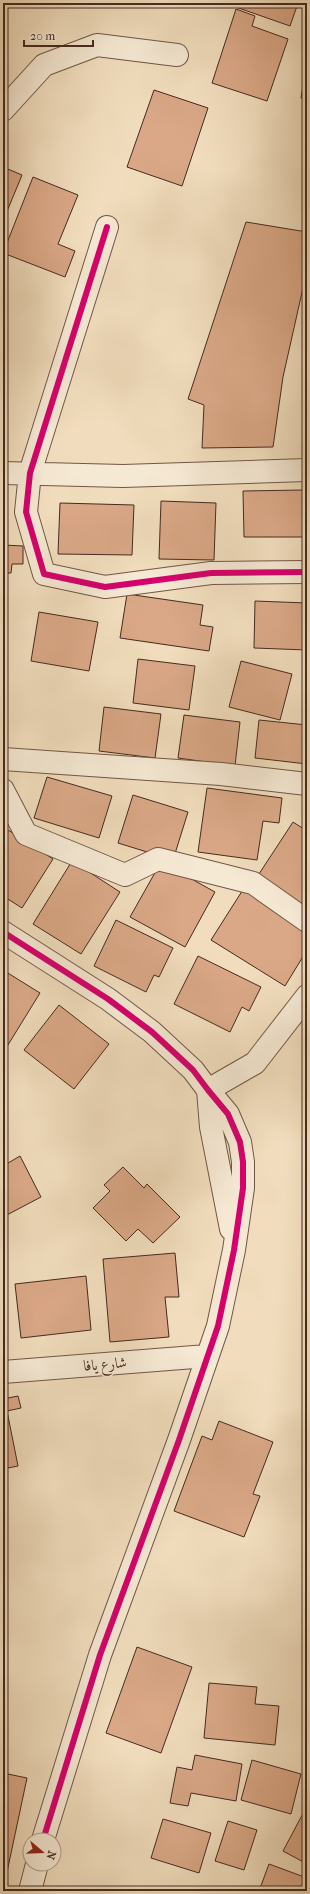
<svg xmlns="http://www.w3.org/2000/svg" width="310" height="1894" viewBox="0 0 310 1894" font-family="'IM FELL French Canon',Amiri,serif">
  <style>
    .building { fill: #daa887; stroke: #462a20 }
    .lines { fill: none; stroke-linecap: round; stroke-linejoin: round }
    .minor-casing { stroke: #715747; stroke-width: 24 }
    .minor { stroke: #f6e9d4; stroke-width: 22 }
    .cycleway-casing { stroke: #f6e9d4; stroke-width: 8 }
    .cycleway { stroke: #d6006c; stroke-width: 6 }
    .labels { text-anchor: middle; stroke-width: 3; stroke-linejoin: round; paint-order: stroke }
    .street-label { font-size: 15px; fill: #462a20; stroke: #f6e9d4 }
  </style>
  <rect width="100%" height="100%" fill="#f1ddbd"/>
  <filter id="stains"><feTurbulence type="fractalNoise" baseFrequency=".005" numOctaves="4"/><feColorMatrix values="0 0 0 0 .2 0 0 0 0 .09 0 0 0 0 .02 0 0 0 .5 -.17"/></filter>
  <radialGradient id="worn" r=".72"><stop offset=".6" stop-color="#630" stop-opacity="0"/><stop offset="1" stop-color="#630" stop-opacity=".3"/></radialGradient>
  <!-- building -->
  <path class="building" d="M231 3H298L290 26 230 5Z
    M236 9 255 16 252 26 288 39 267 101 212 83Z
    M307 61V99L301 98Z
    M154 90 208 108 182 186 127 167Z
    M3 167 22 175 3 221Z
    M33 177 78 195 58 244 75 251 65 277 3 253Z
    M246 222 307 232V270L283 377 273 447 202 448 204 405 188 399Z
    M303 490V537H244L243 491Z
    M161 501 216 503 214 560 159 559Z
    M60 503 134 505 132 555 58 554Z
    M3 545 23 546V564H12L11 573H3Z
    M127 594 203 605 200 625 213 627 209 651 120 638Z
    M255 601 307 603V650L254 648Z
    M39 612 98 622 89 671 31 661Z
    M138 659 195 666 189 710 133 703Z
    M241 661 292 674 280 720 229 707Z
    M104 707 161 714 155 758 99 751Z
    M184 715 240 722 235 766 178 758Z
    M259 720 307 725V764L255 758Z
    M47 777 112 796 99 838 34 818Z
    M207 788 282 798 279 823 263 821 257 860 198 852Z
    M133 795 188 812 173 860 118 843Z
    M293 822 307 831V909L257 877Z
    M5 828 53 859 22 908 3 896V831Z
    M72 861 120 892 81 954 33 924Z
    M161 862 215 892 185 947 130 917Z
    M244 888 307 927V950L285 986 211 940Z
    M116 920 173 948 159 977 154 975 146 992 94 966Z
    M198 956 261 987 249 1011 242 1007 230 1032 174 1004Z
    M3 970 40 993 3 1053Z
    M59 1005 109 1044 74 1089 24 1050Z
    M20 1156 41 1197 3 1217V1166Z
    M123 1167 144 1188 147 1184 180 1217 153 1243 138 1229 126 1241 93 1208 110 1191 104 1185Z
    M175 1253 179 1297H165L169 1337 110 1342 103 1259Z
    M86 1276 91 1330 21 1338 15 1284Z
    M18 1396 21 1408 7 1411 18 1466 3 1469V1399Z
    M219 1421 273 1442 253 1494 260 1496 244 1537 174 1511 202 1436 212 1440Z
    M137 1647 192 1667 161 1753 106 1733Z
    M209 1683 257 1687 255 1704 279 1706 275 1745 204 1738Z
    M195 1755 242 1764 236 1801 191 1793 188 1806 170 1803 177 1767 192 1770Z
    M252 1760 301 1774 291 1814 241 1800Z
    M3 1773 27 1778 3 1891Z
    M307 1806V1864L283 1851Z
    M163 1819 211 1833 199 1873 151 1858Z
    M228 1821 257 1830 244 1870 215 1861Z
    M269 1864 307 1878V1891H259Z"/>
  <g class="lines">
    <!-- minor casing -->
    <g class="minor-casing">
      <path id="minor" d="M3 110 44 65 97 45 177 55
        M107 227 30 473 26 512 44 574 105 587 211 573 307 572
        M3 473 123 476 307 470
        M3 759 221 774 307 784
        M3 790 26 834 125 875 158 859 253 883 307 921
        M3 932 108 999 152 1032 193 1070 208 1090 228 1114 240 1142 243 1162V1188L234 1250 218 1326 179 1440 100 1655 43 1840
        M208 1090 211 1127 231 1229
        M208 1090 255 1063 307 996
        M3 1372 207 1356
        M30 1891 37 1864"/>
    </g>
    <!-- minor -->
    <use href="#minor" class="minor"/>
    <!-- cycleway casing -->
    <g class="cycleway-casing">
      <path id="cycleway" d="M107 227 30 473 26 512 44 574 105 587 211 573 307 572
        M3 932 108 999 152 1032 193 1070 208 1090 228 1114 240 1142 243 1162V1188L234 1250 218 1326 179 1440 100 1655 43 1840"/>
    </g>
    <!-- cycleway -->
    <use href="#cycleway" class="cycleway"/>
  </g>
  <g class="labels">
    <!-- street labels -->
    <g class="street-label">
      <text transform="translate(105 1364) rotate(-5)" y="5">شارع يافا</text>
    </g>
  </g>
  <!-- margin -->
  <rect width="310" height="1894" fill="none" stroke="#f1ddbd" stroke-width="16"/>
  <rect x="4" y="4" width="302" height="1886" fill="none" stroke="#462a20" stroke-width="2"/>
  <rect x="8" y="8" width="294" height="1878" fill="none" stroke="#462a20"/>
  <!-- north arrow -->
  <g transform="translate(42 1852) rotate(109)"><circle r="19" fill="#f6e9d4" stroke="#b09d8c"/>
  <path d="M0-3L7 15L0 10L-7 15Z" fill="#8f2418"/>
  <text y="-6" font-size="11" font-weight="bold" text-anchor="middle" fill="#462a20">N</text>
  </g>
  <!-- scale -->
  <path d="M24 40v6h69v-6" fill="none" stroke="#462a20" stroke-width="2"/>
  <text x="30" y="40" font-size="12" fill="#462a20" stroke="#f6e9d4" stroke-width="3" paint-order="stroke">20 m</text>
  <rect width="100%" height="100%" filter="url(#stains)"/>
  <rect width="100%" height="100%" fill="url(#worn)"/>
</svg>
